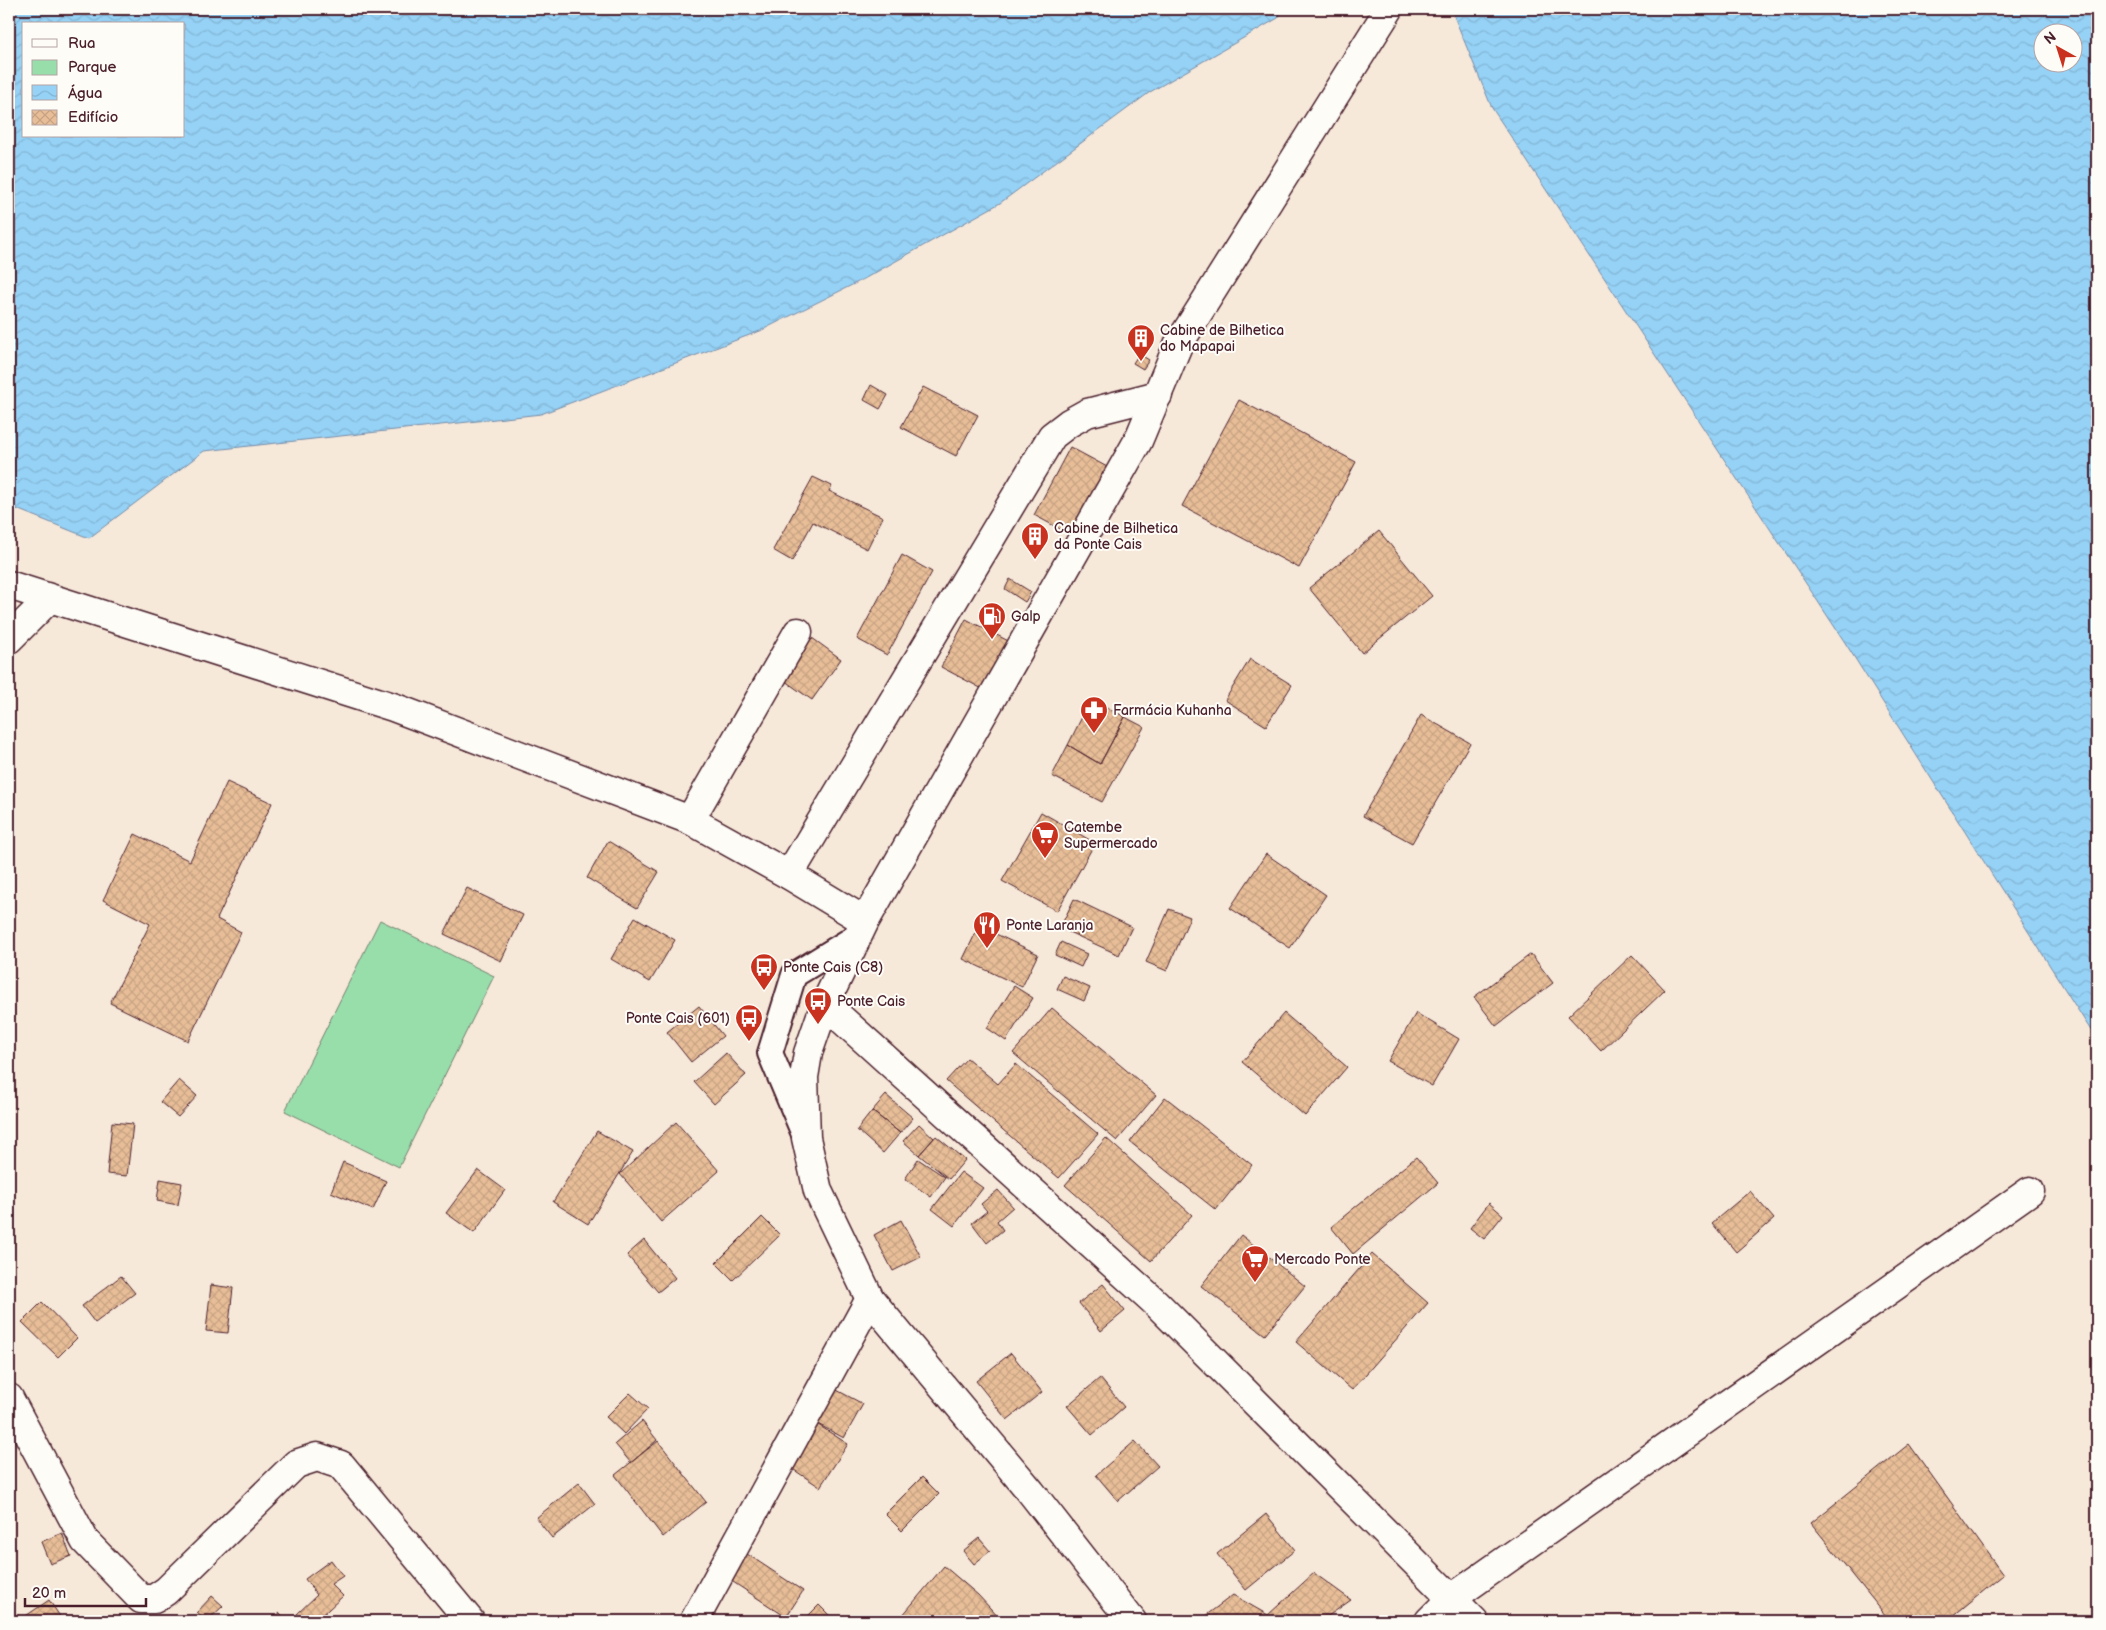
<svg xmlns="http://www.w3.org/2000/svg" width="2106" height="1630" viewBox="0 0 2106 1630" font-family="'Balsamiq Sans',sans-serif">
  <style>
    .green { fill: #98deab; stroke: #717e6b }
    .water { fill: url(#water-waves); stroke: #778aa5; fill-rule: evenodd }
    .building { fill: url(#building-cross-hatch); stroke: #4a1f2b }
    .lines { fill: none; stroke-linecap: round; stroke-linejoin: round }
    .lane-casing { stroke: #4a1f2b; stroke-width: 28 }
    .street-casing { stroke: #4a1f2b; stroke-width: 31 }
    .secondary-casing { stroke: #4a1f2b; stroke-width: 31 }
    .lane { stroke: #fdfcf7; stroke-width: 24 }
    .street { stroke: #fdfcf7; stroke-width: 28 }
    .secondary { stroke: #fdfcf7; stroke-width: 28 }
    .labels { text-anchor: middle; stroke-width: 4; stroke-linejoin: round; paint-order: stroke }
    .poi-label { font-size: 14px; fill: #4a1f2b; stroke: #fdfcf7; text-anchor: start }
  </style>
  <defs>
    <pattern id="water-waves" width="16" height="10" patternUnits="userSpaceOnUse" patternTransform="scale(1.25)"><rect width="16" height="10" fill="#95d2f6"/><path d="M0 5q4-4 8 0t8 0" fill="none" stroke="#82b4d3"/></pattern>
    <pattern id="building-cross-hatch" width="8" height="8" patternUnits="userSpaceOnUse" patternTransform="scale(1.25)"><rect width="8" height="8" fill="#e8be98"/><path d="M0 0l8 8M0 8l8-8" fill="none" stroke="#c8a383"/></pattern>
  </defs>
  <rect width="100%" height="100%" fill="#f7e9da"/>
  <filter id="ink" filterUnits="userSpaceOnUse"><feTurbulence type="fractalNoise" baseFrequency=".02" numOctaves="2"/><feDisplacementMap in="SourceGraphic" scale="10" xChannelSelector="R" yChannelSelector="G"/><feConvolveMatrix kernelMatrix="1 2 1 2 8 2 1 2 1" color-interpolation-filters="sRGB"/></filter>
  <g filter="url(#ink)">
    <!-- green -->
    <path class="green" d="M380 920 494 976 399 1167 285 1111Z"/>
    <!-- water -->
    <path class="water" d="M9 9H1283L1278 18 1150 92 1000 203 862 280 760 331 541 414 204 451 89 538 9 506ZM24 24H184V136H24Z
      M1451 9H2097V1040L1844 641 1492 108ZM2044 32H2074V62H2044Z"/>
    <!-- building -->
    <path class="building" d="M1139 354 1149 360 1143 369 1133 363Z
      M871 385 888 395 880 409 864 400Z
      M923 387 978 415 956 456 901 427Z
      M1239 400 1356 462 1299 568 1182 506Z
      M1070 447 1109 468 1073 536 1034 515Z
      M813 477 832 486 829 491 883 517 867 549 813 522 792 561 773 550Z
      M1379 531 1432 596 1362 653 1309 588Z
      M902 555 932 572 887 655 857 639Z
      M1010 579 1031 592 1025 602 1005 589Z
      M966 619 1016 645 990 693 941 667Z
      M808 635 841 659 812 700 778 676Z
      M1250 659 1292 685 1266 726 1225 700Z
      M1091 699 1125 717 1100 764 1068 745Z
      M1421 715 1470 743 1412 843 1363 816Z
      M1125 717 1144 727 1102 802 1052 776 1068 745 1100 764Z
      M227 782 272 803 217 919 241 932 188 1041 110 1003 150 924 103 900 135 834 190 861Z
      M1041 812 1095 843 1057 911 1002 881Z
      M608 841 659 872 637 908 587 878Z
      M1266 854 1326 895 1290 948 1230 908Z
      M467 888 523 915 501 961 444 934Z
      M1074 899 1132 927 1119 955 1060 928Z
      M1169 909 1190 917 1167 971 1146 962Z
      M635 917 675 940 650 982 611 959Z
      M979 926 1038 954 1022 987 963 959Z
      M1061 942 1087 954 1081 967 1055 955Z
      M1531 954 1553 983 1496 1026 1474 997Z
      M1632 955 1665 990 1601 1051 1568 1016Z
      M1063 976 1090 988 1084 1001 1057 989Z
      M1014 986 1033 998 1006 1041 987 1028Z
      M699 1006 723 1036 691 1062 667 1032Z
      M1052 1008 1156 1095 1117 1141 1013 1053Z
      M1284 1013 1347 1067 1305 1116 1242 1062Z
      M1416 1013 1459 1039 1432 1086 1388 1061Z
      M726 1053 746 1075 714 1104 694 1082Z
      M967 1058 998 1084 1016 1064 1098 1134 1059 1178 946 1081Z
      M179 1080 197 1096 178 1117 160 1102Z
      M886 1095 913 1118 900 1133 872 1111Z
      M1165 1097 1252 1165 1216 1210 1130 1142Z
      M872 1111 900 1133 883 1153 857 1130Z
      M112 1122 133 1124 127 1176 107 1174Z
      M676 1122 719 1171 661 1222 620 1174Z
      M919 1124 934 1138 919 1155 903 1141Z
      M597 1131 633 1152 588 1224 553 1202Z
      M936 1136 965 1160 949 1179 919 1155Z
      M1106 1138 1192 1215 1151 1261 1065 1185Z
      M1416 1157 1438 1183 1353 1254 1331 1227Z
      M918 1159 945 1177 931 1197 905 1179Z
      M343 1162 386 1181 373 1210 331 1192Z
      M478 1170 505 1190 474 1233 446 1213Z
      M961 1172 983 1188 954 1226 932 1209Z
      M160 1179 182 1183 178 1205 157 1201Z
      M998 1190 1013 1207 997 1221 1003 1230 987 1243 972 1223 987 1211 981 1204Z
      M1750 1191 1774 1219 1736 1252 1712 1223Z
      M1489 1203 1503 1215 1484 1239 1470 1228Z
      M762 1217 780 1235 733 1280 716 1263Z
      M901 1220 921 1257 893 1271 874 1235Z
      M1241 1235 1305 1286 1265 1335 1201 1286Z
      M644 1240 675 1278 658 1292 627 1255Z
      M1372 1254 1428 1303 1352 1390 1296 1342Z
      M121 1276 135 1293 95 1323 82 1306Z
      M1103 1284 1125 1311 1101 1331 1079 1303Z
      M211 1285 233 1288 228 1333 206 1331Z
      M42 1302 77 1338 58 1357 22 1322Z
      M1011 1353 1042 1392 1007 1420 976 1381Z
      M1100 1378 1124 1407 1092 1435 1067 1406Z
      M831 1387 863 1404 844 1438 812 1421Z
      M630 1393 648 1409 624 1434 606 1417Z
      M642 1421 657 1440 631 1463 615 1444Z
      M812 1421 848 1444 820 1487 785 1464Z
      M658 1441 706 1502 663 1537 615 1475Z
      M1135 1441 1158 1466 1118 1501 1096 1475Z
      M1909 1444 2003 1575 1947 1621H1890L1811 1523Z
      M922 1477 939 1494 902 1531 885 1514Z
      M579 1483 595 1504 552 1538 536 1518Z
      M1266 1514 1295 1550 1246 1590 1217 1554Z
      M62 1533 71 1556 50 1564 41 1542Z
      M979 1538 990 1551 974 1564 963 1551Z
      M741 1550 803 1591 786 1617 724 1576Z
      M331 1560 343 1576 331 1584 343 1596 316 1621H303L297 1614 317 1595 305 1579Z
      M944 1566 978 1595 1002 1621H908L902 1616Z
      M1314 1573 1351 1600 1321 1621H1211L1205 1616 1233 1595 1268 1615Z
      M212 1596 223 1606 207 1621 197 1612Z
      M49 1600 63 1621H20V1620Z
      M819 1605 835 1621H803Z
      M280 1613 287 1621H270Z"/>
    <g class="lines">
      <!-- lane casing -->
      <g class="lane-casing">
        <path id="lane" d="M804 1134 770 1053 794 975 859 935"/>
      </g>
      <!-- street casing -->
      <g class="street-casing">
        <path id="street" d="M9 639 49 599
          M690 820 798 632
          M789 875 1052 436 1069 423 1087 413 1158 395
          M9 1398 85 1541 141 1599H154L166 1591 296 1464 317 1457 341 1465 470 1621
          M694 1621 870 1299
          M1429 1621 1452 1598 2030 1191"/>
      </g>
      <!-- secondary casing -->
      <g class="secondary-casing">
        <path id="secondary" d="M9 585 393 707 690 820 789 875 865 921
          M825 1004 1156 1303 1474 1621
          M1132 1621 1031 1492 870 1299 818 1191 806 1138 804 1077 808 1053 825 1004 865 921 1138 441 1178 345 1389 9"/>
      </g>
      <!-- lane -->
      <use href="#lane" class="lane"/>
      <!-- street -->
      <use href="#street" class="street"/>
      <!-- secondary -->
      <use href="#secondary" class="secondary"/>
    </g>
  </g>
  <!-- icons -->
  <defs>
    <g id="building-pin" transform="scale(1.4375)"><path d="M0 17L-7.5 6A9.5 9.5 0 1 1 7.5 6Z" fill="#c8321e" stroke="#fdfcf7"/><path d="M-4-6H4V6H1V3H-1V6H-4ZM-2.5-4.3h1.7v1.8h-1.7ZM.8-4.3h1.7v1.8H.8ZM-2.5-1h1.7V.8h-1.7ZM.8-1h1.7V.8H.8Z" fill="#fff"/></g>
    <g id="fuel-pin" transform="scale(1.4375)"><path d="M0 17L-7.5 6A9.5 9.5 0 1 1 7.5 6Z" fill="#c8321e" stroke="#fdfcf7"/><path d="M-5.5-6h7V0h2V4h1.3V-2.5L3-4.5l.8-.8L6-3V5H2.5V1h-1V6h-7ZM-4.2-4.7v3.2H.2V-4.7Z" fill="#fff"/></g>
    <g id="pharmacy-pin" transform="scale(1.4375)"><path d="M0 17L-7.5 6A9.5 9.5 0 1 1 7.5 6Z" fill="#c8321e" stroke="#fdfcf7"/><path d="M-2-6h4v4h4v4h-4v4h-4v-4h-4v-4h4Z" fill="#fff"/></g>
    <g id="supermarket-pin" transform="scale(1.4375)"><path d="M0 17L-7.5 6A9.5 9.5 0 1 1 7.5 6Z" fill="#c8321e" stroke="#fdfcf7"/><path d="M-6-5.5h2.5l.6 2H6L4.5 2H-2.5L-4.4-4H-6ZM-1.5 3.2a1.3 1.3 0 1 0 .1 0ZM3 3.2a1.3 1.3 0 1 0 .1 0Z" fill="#fff"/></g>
    <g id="restaurant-pin" transform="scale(1.4375)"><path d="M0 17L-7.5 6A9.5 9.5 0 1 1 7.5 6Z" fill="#c8321e" stroke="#fdfcf7"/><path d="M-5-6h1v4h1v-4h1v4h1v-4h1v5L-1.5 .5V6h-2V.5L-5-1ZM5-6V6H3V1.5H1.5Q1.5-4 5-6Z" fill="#fff"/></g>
    <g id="bus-pin" transform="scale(1.4375)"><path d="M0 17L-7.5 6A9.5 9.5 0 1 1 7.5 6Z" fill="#c8321e" stroke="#fdfcf7"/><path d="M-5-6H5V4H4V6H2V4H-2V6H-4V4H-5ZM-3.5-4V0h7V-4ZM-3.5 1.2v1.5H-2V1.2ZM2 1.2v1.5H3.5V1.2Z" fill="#fff"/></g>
  </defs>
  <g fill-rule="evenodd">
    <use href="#building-pin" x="1141" y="338"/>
    <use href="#building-pin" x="1035" y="536"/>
    <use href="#fuel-pin" x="992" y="616"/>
    <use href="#pharmacy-pin" x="1094" y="710"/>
    <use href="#supermarket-pin" x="1045" y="835"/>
    <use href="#restaurant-pin" x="987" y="925"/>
    <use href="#bus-pin" x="764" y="967"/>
    <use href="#bus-pin" x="818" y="1001"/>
    <use href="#bus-pin" x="749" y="1018"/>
    <use href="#supermarket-pin" x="1255" y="1259"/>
  </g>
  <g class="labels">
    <!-- poi labels -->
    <g class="poi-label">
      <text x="1160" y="335">Cabine de Bilhetica<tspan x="1160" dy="16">do Mapapai</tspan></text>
      <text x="1054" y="533">Cabine de Bilhetica<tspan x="1054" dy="16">da Ponte Cais</tspan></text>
      <text x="1011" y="621">Galp</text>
      <text x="1113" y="715">Farmácia Kuhanha</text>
      <text x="1064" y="832">Catembe<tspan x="1064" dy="16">Supermercado</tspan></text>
      <text x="1006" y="930">Ponte Laranja</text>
      <text x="783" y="972">Ponte Cais (C8)</text>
      <text x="837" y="1006">Ponte Cais</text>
      <text x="730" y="1023" text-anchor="end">Ponte Cais (601)</text>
      <text x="1274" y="1264">Mercado Ponte</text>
    </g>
  </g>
  <!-- margin -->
  <rect width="2106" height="1630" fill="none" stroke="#fdfcf7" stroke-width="30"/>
  <rect x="15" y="15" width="2076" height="1600" fill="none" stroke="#4a1f2b" stroke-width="2" filter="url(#ink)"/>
  <!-- legend -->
  <rect x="22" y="22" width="162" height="115" fill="#fdfcf7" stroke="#b5a4a5"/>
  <rect x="32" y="39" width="25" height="8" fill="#fdfcf7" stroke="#b5a4a5"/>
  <text x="68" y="48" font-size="15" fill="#4a1f2b">Rua</text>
  <rect x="32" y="60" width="25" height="15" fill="#98deab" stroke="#b5a4a5"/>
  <text x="68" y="72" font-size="15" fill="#4a1f2b">Parque</text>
  <rect x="32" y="85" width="25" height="15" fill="url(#water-waves)" stroke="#b5a4a5"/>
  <text x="68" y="98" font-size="15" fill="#4a1f2b">Água</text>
  <rect x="32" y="110" width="25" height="15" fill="url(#building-cross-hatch)" stroke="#b5a4a5"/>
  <text x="68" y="122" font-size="15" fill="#4a1f2b">Edifício</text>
  <!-- north arrow -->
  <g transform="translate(2058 48) rotate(321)"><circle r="24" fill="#fdfcf7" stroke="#b5a4a5"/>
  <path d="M0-4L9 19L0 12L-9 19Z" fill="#c8321e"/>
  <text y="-8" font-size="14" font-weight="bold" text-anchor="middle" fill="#4a1f2b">N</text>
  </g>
  <!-- scale -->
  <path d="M25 1598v8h121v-8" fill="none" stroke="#4a1f2b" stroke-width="2.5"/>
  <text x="32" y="1598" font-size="15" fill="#4a1f2b" stroke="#fdfcf7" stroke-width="4" paint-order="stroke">20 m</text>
</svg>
